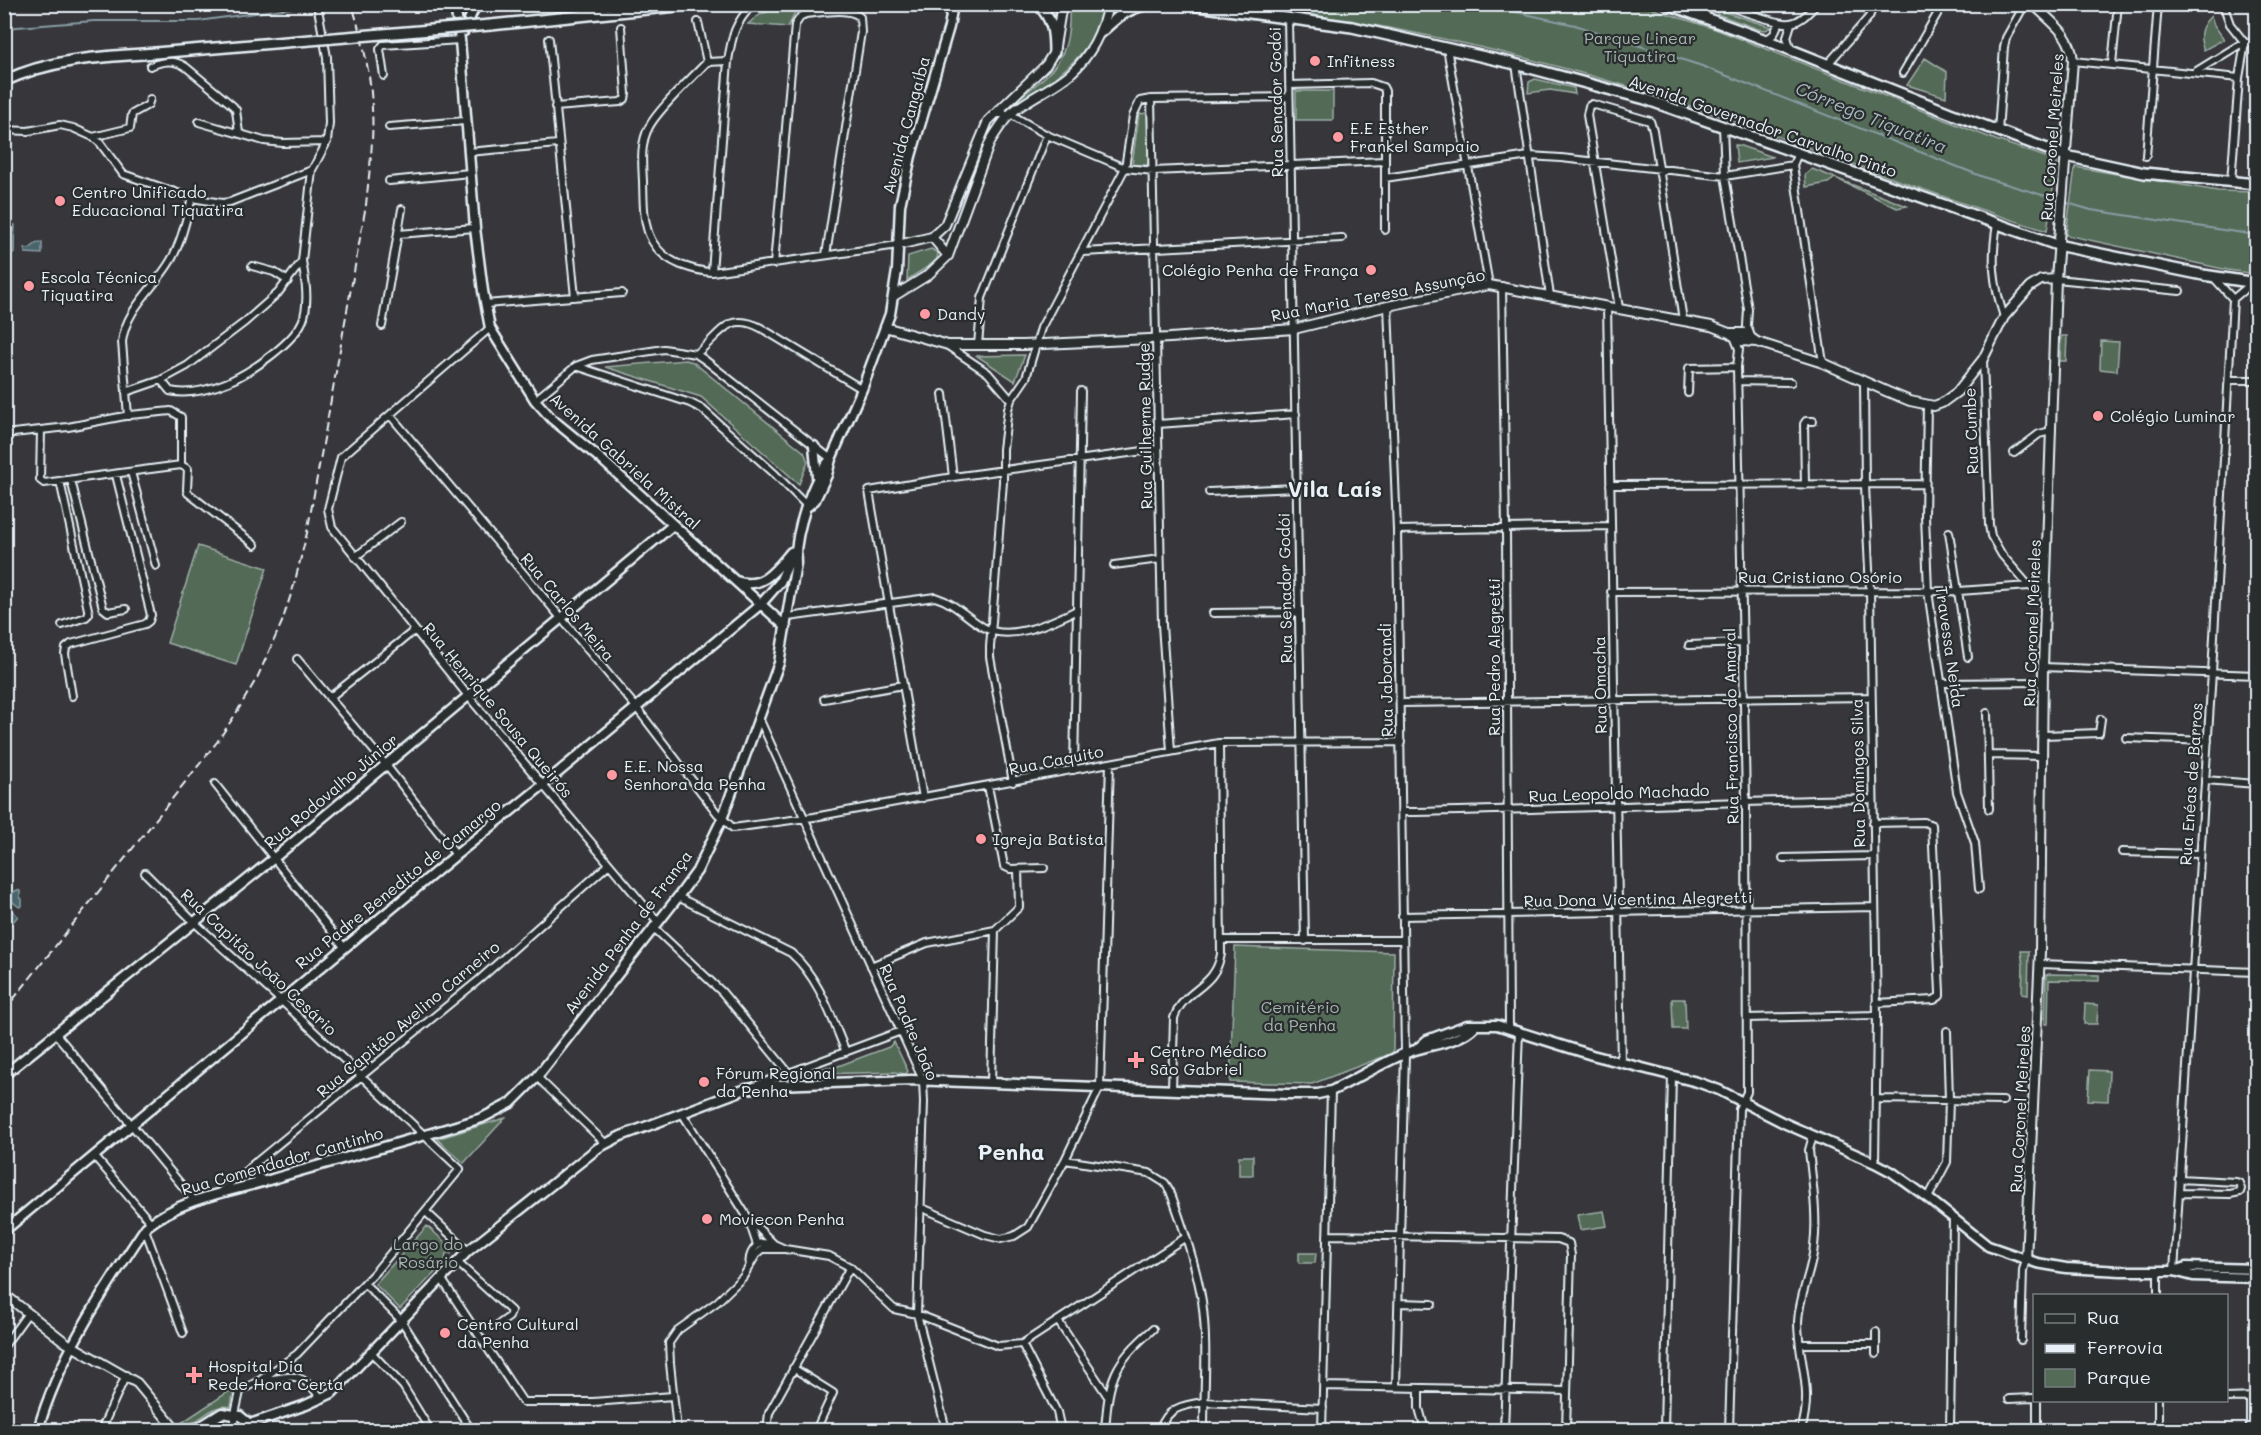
<svg xmlns="http://www.w3.org/2000/svg" width="2261" height="1435" viewBox="0 0 2261 1435" font-family="Mali,sans-serif">
  <style>
    .green { fill: #536b57; stroke: #9eaea8; stroke-width: 1.5 }
    .water { fill: #48656c; stroke: #889da4; stroke-width: 1.5 }
    .lines { fill: none; stroke-linecap: round; stroke-linejoin: round }
    .stream { stroke: #889da4; stroke-width: 2 }
    .minor-casing { stroke: #e8f1f8; stroke-width: 10 }
    .tertiary-casing { stroke: #e8f1f8; stroke-width: 12 }
    .secondary-casing { stroke: #e8f1f8; stroke-width: 13 }
    .primary-casing { stroke: #e8f1f8; stroke-width: 14 }
    .minor { stroke: #2a2d2e; stroke-width: 6 }
    .tertiary { stroke: #2a2d2e; stroke-width: 8 }
    .secondary { stroke: #2a2d2e; stroke-width: 8 }
    .primary { stroke: #2a2d2e; stroke-width: 9 }
    .rail { stroke: #e8f1f8; stroke-width: 2; stroke-dasharray: 9 4.5; stroke-linecap: butt }
    .primary-bridge-casing { stroke: #e8f1f8; stroke-width: 14; stroke-linecap: butt }
    .primary-bridge { stroke: #2a2d2e; stroke-width: 9 }
    .poi-dot { fill: #ff9aa2; stroke: #2a2d2e; stroke-width: 2 }
    .labels { text-anchor: middle; stroke-width: 4.5; stroke-linejoin: round; paint-order: stroke }
    .park-label { font-size: 16px; fill: #a5b5b0; stroke: #2a2d2e }
    .poi-label { font-size: 16px; fill: #e8f1f8; stroke: #2a2d2e; text-anchor: start }
    .street-label { font-size: 16px; fill: #e8f1f8; stroke: #2a2d2e }
    .water-label { font-size: 18px; font-style: italic; fill: #a8b9c0; stroke: #2a2d2e }
    .district-label { font-size: 22px; font-weight: bold; fill: #e8f1f8; stroke: #2a2d2e }
  </style>
  <rect width="100%" height="100%" fill="#37363a"/>
  <filter id="ink" filterUnits="userSpaceOnUse"><feTurbulence type="fractalNoise" baseFrequency=".0167" numOctaves="2"/><feDisplacementMap in="SourceGraphic" scale="12" xChannelSelector="R" yChannelSelector="G"/><feConvolveMatrix kernelMatrix="1 2 1 2 8 2 1 2 1" color-interpolation-filters="sRGB"/></filter>
  <g filter="url(#ink)">
    <path class="green" d="M1069 5 1104 6C1096 46 1071 66 1040 89 1032 95 1024 104 1014 108L1013 106 1014 102C1054 71 1072 59 1069 5Z
      M1641 5 1718 30 1996 140 2057 161 2047 231C1917 191 1791 138 1662 97 1522 53 1378 20 1232 5Z
      M794 8 795 13 788 27 748 24C762 10 775 9 794 8Z
      M1715 9 1771 27 1766 30 1758 29 1717 14Z
      M2211 16 2214 25 2224 39 2204 50C2198 36 2200 26 2211 16Z
      M1925 58 1947 72 1946 97 1907 85Z
      M1535 79 1574 88 1575 94 1550 90 1528 93 1529 82Z
      M1296 91H1333V120H1296Z
      M1147 113 1151 138 1148 165H1132L1139 114Z
      M1735 145H1738L1773 157 1737 163Z
      M2075 167 2218 191 2256 192V274L2228 270 2066 235Z
      M1812 169 1907 206 1897 208 1835 178 1828 183 1806 187 1805 175Z
      M931 249 938 253 937 259 932 264 907 280 908 256Z
      M2061 336H2067L2066 361H2060Z
      M2101 341 2119 342 2117 371 2100 369Z
      M1025 355 1015 381 977 356Z
      M686 360 693 362 804 452 808 462 799 484 701 397 605 367Z
      M198 546 267 568 236 665 167 643Z
      M1235 947 1394 952 1393 1053 1312 1084 1230 1082Z
      M2021 951H2029L2028 995 2022 994 2023 966Z
      M2049 974 2099 975V981L2049 980 2048 1024H2045L2046 975Z
      M1672 999H1685L1686 1029H1673Z
      M2085 1004 2098 1005 2097 1024H2084Z
      M894 1042 908 1071 906 1074 894 1072 816 1074 811 1077H803L804 1075 827 1067 833 1068 889 1047Z
      M2090 1070 2109 1071 2108 1101 2088 1100Z
      M505 1118 464 1163 437 1139Z
      M1239 1156H1253V1175H1239Z
      M1604 1211 1607 1226 1580 1230 1577 1215Z
      M427 1226 445 1242 446 1251H452L451 1254H446L445 1262 400 1309 375 1284Z
      M1299 1253H1316L1315 1263H1299Z
      M234 1388 231 1407C209 1402 199 1428 178 1425Z"/>
    <path class="water" d="M5 225H15L14 253H5Z
      M37 243H42V254L25 253V248L29 249Z
      M17 890 20 891V897L22 899V906L19 907 8 898 9 895Z
      M5 904 18 916 5 931Z"/>
    <g class="lines">
      <path class="stream" d="M1480 4 1575 25 1702 66 1986 178 2059 200
        M4 28 94 21H198L305 6
        M2064 202 2091 210 2256 235"/>
      <g class="minor-casing">
        <path id="minor" d="M1722 4C1736 9 1779 25 1790 23 1801 22 1809 12 1817 4
          M2223 4 2230 24 2245 43
          M1288 18 1305 941
          M1704 18 1709 4
          M698 22 707 62
          M549 39 575 297
          M1766 40 1774 34 1779 22
          M1447 48 1489 285
          M1791 50 1787 37 1791 24
          M2073 61 2239 78
          M707 62C692 78 658 109 649 127 640 143 642 163 643 181 644 218 642 249 681 265 692 269 701 272 712 272L898 245
          M707 62 728 61
          M1516 64 1550 296
          M2112 64 2118 4
          M1827 65 1869 17 1874 4
          M150 66C164 61 173 59 186 67L233 106 236 110 239 133
          M2195 72 2239 45 2256 41
          M1903 73 1943 4
          M384 76 380 49 383 45 460 40
          M1289 85 1371 83 1383 87 1385 91V230
          M1151 99 1162 625 1171 751
          M555 107 620 102 625 99 626 94 621 27
          M994 114H1010L1047 135 1125 168 1154 171 1385 161
          M199 122 264 141 283 143 327 142
          M1723 126 1725 176 1748 309 1747 326 1751 336
          M389 127 465 121
          M4 130 28 131 60 125 73 128 93 137 100 143 123 174 192 198C186 219 182 241 171 260 155 288 126 308 122 342L128 416
          M1998 132 2004 47 2006 38 2025 4
          M93 137 130 128 132 114 148 105 150 99
          M468 152 558 144
          M2146 156 2158 4
          M1793 165 1823 363
          M1385 178 1529 156 1561 158 1725 176 1793 165 1798 153
          M389 181 470 173
          M2231 182 2239 78 2245 43
          M192 198 222 203 230 202 312 170
          M1997 224C1991 260 1993 283 2004 317
          M398 234 475 228
          M1083 252 1342 238
          M774 264 795 25 801 16 806 14C820 13 848 6 860 17L861 32 826 255
          M252 266 274 272 288 281
          M712 272 728 61C732 35 735 23 753 4
          M2056 279 2180 291
          M1502 286 1506 529 1509 1028
          M2233 299 2252 283
          M485 304 622 293
          M1388 306 1397 530 1405 1054 1396 1386
          M1607 306 1621 1063
          M1619 308 1587 115 1589 106 1592 104 1650 121 1653 130 1683 320
          M382 326 402 209
          M490 328 341 457 328 509 332 527 469 697 658 922
          M978 345 982 298 1047 135
          M948 346 988 373 1011 400
          M696 354C720 336 727 310 761 328L862 389
          M1983 360 1989 525 1991 536 2002 555 2029 586H2046
          M576 366 690 403 702 409 775 474 807 506
          M161 380 170 391C188 395 211 389 228 382 251 372 297 341 304 317 309 299 305 278 302 261
          M2230 380H2256
          M1737 381 1791 382
          M1864 381 1865 485 1870 590 1877 1015 1875 1163
          M126 392 161 380 187 366 245 322 278 293 302 261 312 170 327 142 329 123 327 57 317 4
          M1688 393 1689 368 1737 367
          M943 394 953 477
          M535 400 576 366 592 360 664 349 696 354 705 360 831 459
          M1927 405 1925 516 1928 591 1957 792 1975 843 1979 889
          M390 415 636 707 717 813 733 828 814 817 1219 743 1401 742
          M1158 424 1296 414
          M41 430 40 480 44 483 181 465
          M4 434 68 427 130 415 171 411 181 417V465
          M2014 453 2039 434 2051 431
          M181 465 188 469 187 490 188 493 255 545
          M131 472 156 566
          M71 480 103 608 108 612 126 609
          M60 481 89 614 86 617 62 625
          M1610 485 1925 484
          M1805 485 1804 424 1806 421H1813
          M1209 492 1297 488
          M1397 530 1610 526
          M1949 532 1968 657
          M355 557 401 522
          M1114 565 1160 559
          M1611 592 1959 591 2029 586
          M1213 613 1299 612
          M788 617 935 597C955 603 966 617 983 627 1011 643 1051 622 1077 610
          M1689 645 1743 643
          M297 659 386 765 456 855
          M2043 667 2256 675
          M1941 683 2043 682
          M72 696 65 654 66 648 71 644 145 624 149 621 151 615 116 475
          M329 698 415 630
          M824 699 903 685
          M1400 703 1871 697
          M1987 713 1989 809
          M759 718 923 1080 924 1102 917 1314 946 1430
          M2043 735 2099 733 2101 719
          M2126 738 2208 741
          M1989 755 2043 756
          M1074 770 1081 391
          M2205 780 2256 784
          M1013 782 990 657V647L1003 482V449L1008 409 1011 400 1026 378 1041 328 1125 168 1133 116 1140 101 1151 99 1289 97
          M215 784 344 947
          M988 786 1004 866 1010 869 1044 868
          M923 798 869 491 953 477 1158 449
          M1402 812C1559 810 1716 801 1872 799
          M1873 823 1924 822 1932 825 1940 992V996L1934 1000 1876 1003
          M2122 852 2200 854
          M1783 858 1873 856
          M145 873 195 923 287 1006 460 1169 376 1271 297 1354 259 1381 243 1389 240 1392 235 1414V1430
          M678 897 791 953C820 979 831 1017 846 1052
          M1402 916 1875 907
          M653 927 722 992 788 1072
          M995 930 1019 907 1018 869
          M1222 940H1402
          M2040 964 2256 972
          M871 966 927 943 995 930
          M1747 1018 1877 1015
          M56 1034 194 1200
          M537 1077 606 1144
          M991 1083 995 930
          M754 1086 901 1031
          M1172 1089 1174 1018C1184 988 1215 989 1221 954L1219 743
          M1877 1099 2003 1101
          M682 1113 748 1218 774 1244
          M95 1157 151 1223
          M1065 1160 1149 1173 1165 1183 1170 1191C1183 1226 1196 1264 1202 1301 1208 1343 1204 1388 1204 1430
          M221 1191 480 979 609 864
          M2179 1193 2230 1194 2240 1192 2241 1189 2239 1183 2236 1182 2179 1179
          M1928 1198 1947 1162 1949 1100 1947 1031
          M920 1207 985 1235 1001 1239 1014 1236 1028 1227 1065 1160 1100 1087 1110 763
          M426 1212 468 1251
          M748 1218 757 1245
          M145 1229 183 1333
          M1327 1235 1558 1239 1569 1243 1571 1255 1566 1430
          M457 1262 511 1311 509 1317 495 1327
          M750 1266C748 1257 752 1248 761 1243L774 1244 785 1249
          M2158 1271V1296
          M2174 1271 2212 672 2233 299 2214 278
          M441 1278 523 1402H593L673 1396
          M365 1284 401 1320 471 1430
          M1399 1303 1432 1304
          M1058 1321 1107 1395
          M2021 1340 2023 1270 2026 1260
          M1022 1344 1057 1412 1061 1430
          M1800 1344H1876
          M4 1346 28 1313
          M370 1351 403 1386 430 1430
          M1876 1354V1332
          M793 1368 833 1393 816 1430
          M260 1381C295 1376 299 1370 322 1399
          M1324 1386 1567 1391
          M1419 1388V1408L1425 1430
          M2226 1398 2256 1397
          M2250 1398V1430
          M2009 1399 2034 1398
          M2037 1400V1430
          M2158 1400V1430
          M101 1430 126 1375
          M238 1430H255
          M677 1430 670 1363 669 1343 678 1330 717 1302 743 1277 756 1255 763 1249H785L829 1256 850 1267 894 1309 917 1314 998 1346 1022 1344 1186 1237
          M767 1430 769 1413 850 1267
          M1105 1430C1109 1378 1113 1364 1153 1329
          M1160 1430C1166 1408 1183 1405 1204 1402L1323 1408
          M1322 1430 1331 1091
          M1504 1430 1519 1031
          M1664 1430 1672 1075
          M1729 1430 1739 1109 1747 1092 1746 801 1737 367 1739 349 1735 339
          M1801 1430C1814 1390 1798 1361 1798 1322 1799 1295 1812 1272 1814 1246 1818 1215 1812 1181 1809 1150L1813 1136
          M1950 1430 1953 1218"/>
      </g>
      <g class="tertiary-casing">
        <path id="tertiary" d="M932 237 948 256
          M898 245 932 237 945 225 988 121 1046 65 1054 52 1062 4
          M894 296 928 275 948 256 990 142C996 132 1002 123 1009 115 1027 98 1053 89 1071 73 1091 55 1103 30 1108 4
          M885 327 948 345H1023L1170 338 1294 329 1388 306 1489 285 1711 326 1729 333 1741 341 1757 342 1823 363 1888 392 1910 401 1934 406 1942 403 1957 392 1983 359 2004 317 2030 287 2041 280 2056 279
          M1729 333H1744L1757 342
          M2026 1260 2040 952 2043 667 2056 279 2073 61C2071 33 2052 23 2033 4
          M4 1294 65 1342 137 1383 176 1430"/>
      </g>
      <g class="secondary-casing">
        <path id="secondary" d="M455 4 460 40 475 228 483 291 490 328 535 400 552 419 602 460 786 627
          M464 31 476 4
          M814 446 817 476
          M808 506 815 500 827 475 831 459 862 389 890 314 897 271 900 205 911 156 949 27 953 4
          M736 581C762 590 775 571 791 552
          M1418 1048 1427 1040 1467 1025H1497L1592 1055 1697 1082 1719 1090 1784 1123 1875 1163 1892 1172 1928 1198 1988 1246 2037 1263 2066 1268 2121 1271H2174L2186 1267 2256 1269
          M4 1075 273 859 673 525
          M255 1164 254 1174 264 1182
          M4 1231 456 855 543 785 761 604 780 582 794 551
          M2174 1271 2193 1276 2256 1278
          M38 1430C59 1356 104 1290 146 1227 182 1198 226 1193 269 1180 340 1159 411 1140 482 1118L511 1103 537 1077 678 897 697 871 722 819 779 663 796 563C794 536 812 478 831 459
          M195 1430 222 1413 240 1416 250 1424 306 1405 332 1393 468 1251 598 1148 621 1136 746 1089 777 1085 911 1080 1287 1094H1318L1331 1091C1356 1079 1380 1064 1406 1053 1428 1044 1458 1044 1475 1026"/>
      </g>
      <g class="primary-casing">
        <path id="primary" d="M557 4 602 9
          M1038 4C1053 20 1054 32 1054 52
          M1183 4 1352 27 1511 63 1645 99 2057 245 2203 275 2256 283
          M1667 4 1766 40 1950 113 2066 156 2144 173 2256 184
          M491 25 696 4
          M1101 32C1118 16 1125 10 1148 4
          M4 81C49 60 95 57 143 54"/>
      </g>
      <use href="#minor" class="minor"/>
      <use href="#tertiary" class="tertiary"/>
      <use href="#secondary" class="secondary"/>
      <use href="#primary" class="primary"/>
      <path class="rail" d="M4 1011 217 742 235 715 258 676 282 622 294 585 307 533 366 205C369 173 374 141 372 109 371 73 362 39 352 4"/>
      <g class="primary-bridge-casing">
        <path id="primary-bridge" d="M143 54 491 25"/>
      </g>
      <use href="#primary-bridge" class="primary-bridge"/>
    </g>
  </g>
  <g class="poi-dot">
    <circle cx="1315" cy="61" r="6"/>
    <circle cx="1338" cy="137" r="6"/>
    <circle cx="60" cy="201" r="6"/>
    <circle cx="1371" cy="270" r="6"/>
    <circle cx="29" cy="286" r="6"/>
    <circle cx="925" cy="314" r="6"/>
    <circle cx="2098" cy="416" r="6"/>
    <circle cx="612" cy="775" r="6"/>
    <circle cx="981" cy="839" r="6"/>
    <path d="M1133 1051h6v6h6v6h-6v6h-6v-6h-6v-6h6z"/>
    <circle cx="704" cy="1082" r="6"/>
    <circle cx="707" cy="1219" r="6"/>
    <circle cx="445" cy="1333" r="6"/>
    <path d="M191 1366h6v6h6v6h-6v6h-6v-6h-6v-6h6z"/>
  </g>
  <g class="labels">
    <g class="park-label">
      <text x="1640" y="44">Parque Linear<tspan x="1640" dy="18">Tiquatira</tspan></text>
      <text x="1300" y="1013">Cemitério<tspan x="1300" dy="18">da Penha</tspan></text>
      <text x="428" y="1250">Largo do<tspan x="428" dy="18">Rosário</tspan></text>
    </g>
    <g class="poi-label">
      <text x="1327" y="67">Infitness</text>
      <text x="1350" y="134">E.E Esther<tspan x="1350" dy="18">Frankel Sampaio</tspan></text>
      <text x="72" y="198">Centro Unificado<tspan x="72" dy="18">Educacional Tiquatira</tspan></text>
      <text x="1359" y="276" text-anchor="end">Colégio Penha de França</text>
      <text x="41" y="283">Escola Técnica<tspan x="41" dy="18">Tiquatira</tspan></text>
      <text x="937" y="320">Dandy</text>
      <text x="2110" y="422">Colégio Luminar</text>
      <text x="624" y="772">E.E. Nossa<tspan x="624" dy="18">Senhora da Penha</tspan></text>
      <text x="993" y="845">Igreja Batista</text>
      <text x="1150" y="1057">Centro Médico<tspan x="1150" dy="18">São Gabriel</tspan></text>
      <text x="716" y="1079">Fórum Regional<tspan x="716" dy="18">da Penha</tspan></text>
      <text x="719" y="1225">Moviecon Penha</text>
      <text x="457" y="1330">Centro Cultural<tspan x="457" dy="18">da Penha</tspan></text>
      <text x="208" y="1372">Hospital Dia<tspan x="208" dy="18">Rede Hora Certa</tspan></text>
    </g>
    <g class="street-label">
      <text transform="translate(1276 102) rotate(-91)" y="6">Rua Senador Godói</text>
      <text transform="translate(906 125) rotate(-75)" y="6">Avenida Cangaíba</text>
      <text transform="translate(1763 126) rotate(19)" y="6">Avenida Governador Carvalho Pinto</text>
      <text transform="translate(2052 137) rotate(-86)" y="6">Rua Coronel Meireles</text>
      <text transform="translate(1378 295) rotate(-11)" y="6">Rua Maria Teresa Assunção</text>
      <text transform="translate(1145 426) rotate(-91)" y="6">Rua Guilherme Rudge</text>
      <text transform="translate(1971 431) rotate(-92)" y="6">Rua Cumbe</text>
      <text transform="translate(625 461) rotate(42)" y="6">Avenida Gabriela Mistral</text>
      <text x="1820" y="583">Rua Cristiano Osório</text>
      <text transform="translate(1285 588) rotate(-91)" y="6">Rua Senador Godói</text>
      <text transform="translate(568 607) rotate(50)" y="6">Rua Carlos Meira</text>
      <text transform="translate(2032 623) rotate(-88)" y="6">Rua Coronel Meireles</text>
      <text transform="translate(1950 647) rotate(82)" y="6">Travessa Neida</text>
      <text transform="translate(1494 657) rotate(-90)" y="6">Rua Pedro Alegretti</text>
      <text transform="translate(1386 680) rotate(-91)" y="6">Rua Jaborandi</text>
      <text transform="translate(1600 685) rotate(-91)" y="6">Rua Omacha</text>
      <text transform="translate(498 710) rotate(50)" y="6">Rua Henrique Sousa Queirós</text>
      <text transform="translate(1731 726) rotate(-91)" y="6">Rua Francisco do Amaral</text>
      <text transform="translate(1056 760) rotate(-11)" y="6">Rua Caquito</text>
      <text transform="translate(1858 773) rotate(-91)" y="6">Rua Domingos Silva</text>
      <text transform="translate(2191 784) rotate(-86)" y="6">Rua Enéas de Barros</text>
      <text transform="translate(331 791) rotate(-40)" y="6">Rua Rodovalho Júnior</text>
      <text transform="translate(1619 793) rotate(-2)" y="6">Rua Leopoldo Machado</text>
      <text transform="translate(398 884) rotate(-39)" y="6">Rua Padre Benedito de Camargo</text>
      <text transform="translate(1638 899) rotate(-1)" y="6">Rua Dona Vicentina Alegretti</text>
      <text transform="translate(628 932) rotate(-53)" y="6">Avenida Penha de França</text>
      <text transform="translate(259 962) rotate(43)" y="6">Rua Capitão João Cesário</text>
      <text transform="translate(408 1019) rotate(-40)" y="6">Rua Capitão Avelino Carneiro</text>
      <text transform="translate(909 1022) rotate(67)" y="6">Rua Padre João</text>
      <text transform="translate(2020 1109) rotate(-87)" y="6">Rua Coronel Meireles</text>
      <text transform="translate(282 1161) rotate(-16)" y="6">Rua Comendador Cantinho</text>
    </g>
    <g class="water-label">
      <text transform="translate(1871 118) rotate(22)" y="6">Córrego Tiquatira</text>
    </g>
    <g class="district-label">
      <text x="1335" y="497">Vila Laís</text>
      <text x="1011" y="1160">Penha</text>
    </g>
  </g>
  <rect width="2261" height="1435" fill="none" stroke="#2a2d2e" stroke-width="24"/>
  <rect x="12" y="12" width="2237" height="1411" fill="none" stroke="#e8f1f8" stroke-width="2" filter="url(#ink)"/>
  <rect x="2033" y="1294" width="195" height="108" fill="#2a2d2e" stroke="#767b7f" stroke-width="1.5"/>
  <rect x="2045" y="1314" width="30" height="9" fill="#2a2d2e" stroke="#767b7f" stroke-width="1.5"/>
  <text x="2087" y="1324" font-size="18" fill="#e8f1f8">Rua</text>
  <rect x="2045" y="1344" width="30" height="9" fill="#e8f1f8" stroke="#767b7f" stroke-width="1.5"/>
  <text x="2087" y="1354" font-size="18" fill="#e8f1f8">Ferrovia</text>
  <rect x="2045" y="1369" width="30" height="18" fill="#536b57" stroke="#767b7f" stroke-width="1.5"/>
  <text x="2087" y="1384" font-size="18" fill="#e8f1f8">Parque</text>
</svg>
